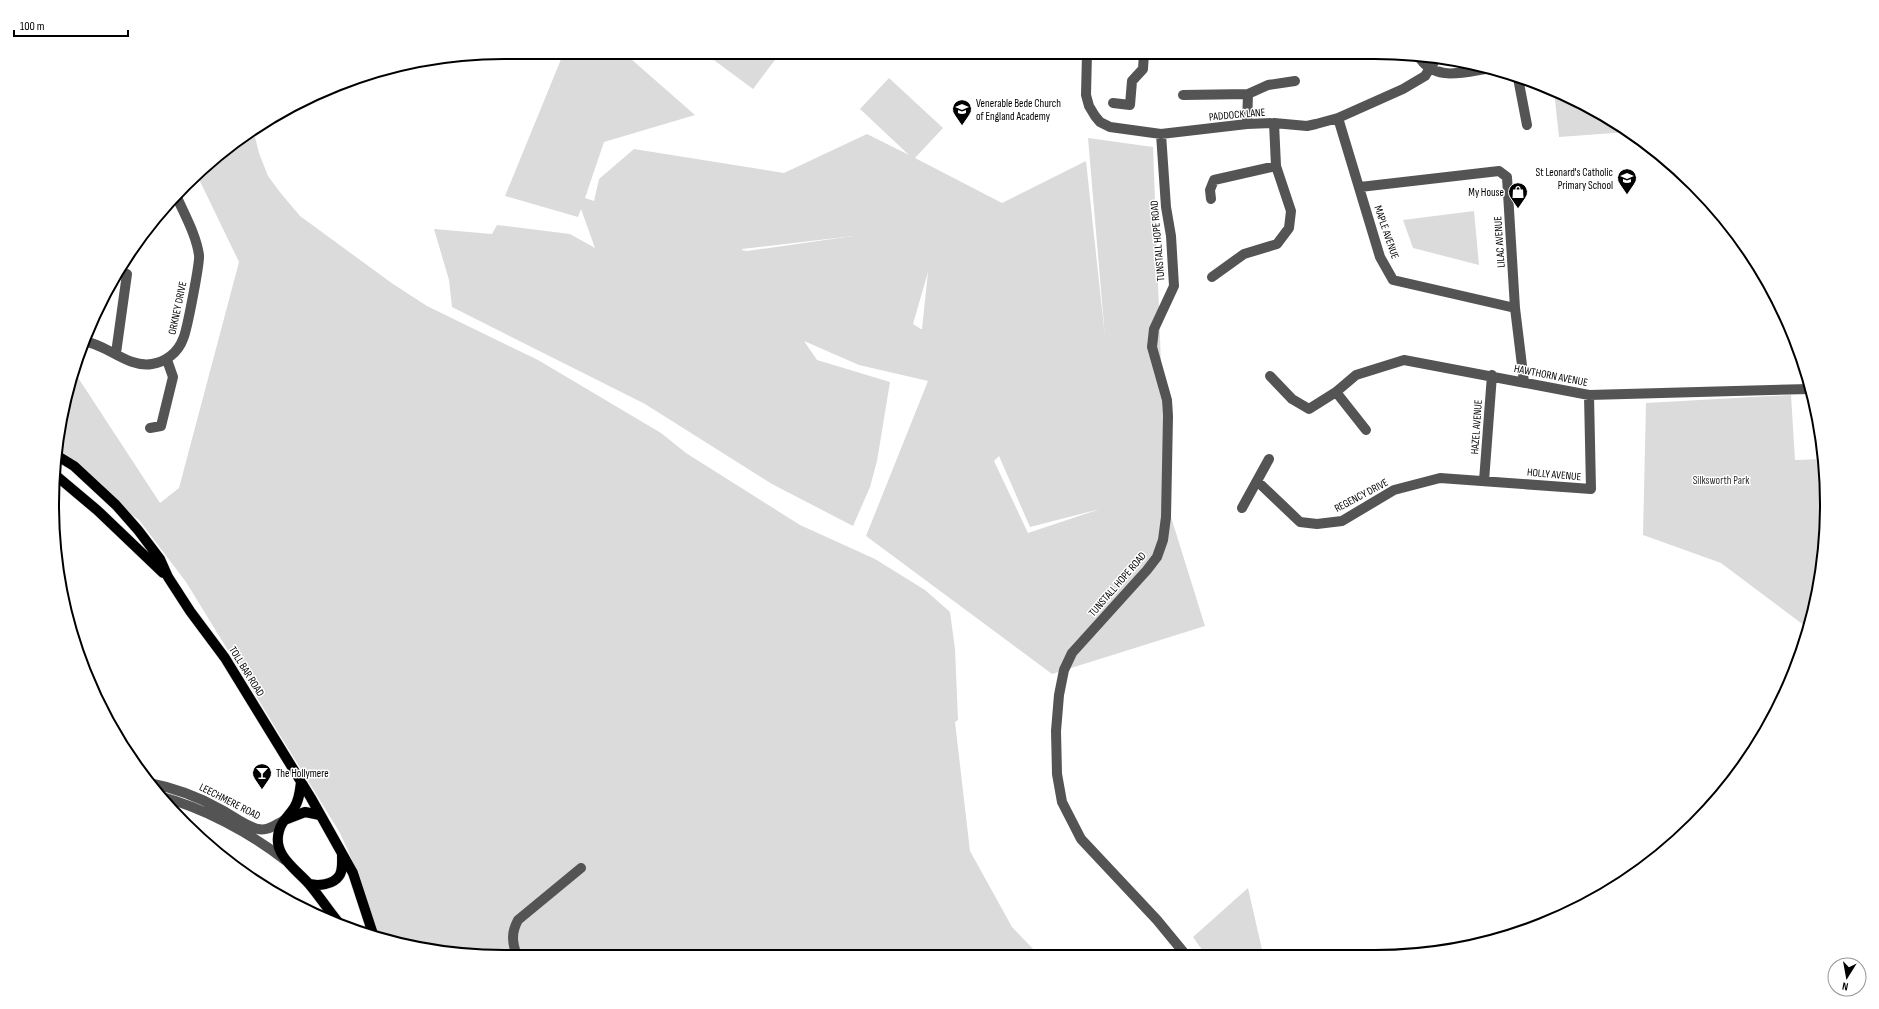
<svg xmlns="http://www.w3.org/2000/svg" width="1879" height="1009" viewBox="0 0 1879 1009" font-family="'Sofia Sans Condensed',sans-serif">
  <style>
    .green { fill: #dbdbdb; fill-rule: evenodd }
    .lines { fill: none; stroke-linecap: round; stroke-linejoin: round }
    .major-casing { stroke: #dbdbdb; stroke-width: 11 }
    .minor { stroke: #545454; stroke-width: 10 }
    .major { stroke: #000; stroke-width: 10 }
    .labels { text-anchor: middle; stroke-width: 3; stroke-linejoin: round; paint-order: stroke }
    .poi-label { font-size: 11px; fill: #000; stroke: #fff; text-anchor: start }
    .street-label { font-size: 11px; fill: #000; stroke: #fff }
    .park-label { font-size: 11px; fill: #323232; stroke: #fff }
    .rim { fill: none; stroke: #000; stroke-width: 2 }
  </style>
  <rect width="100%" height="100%" fill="#fff"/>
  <path class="green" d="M564 52H623L695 115 604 142 585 198 594 201 599 179 634 149 784 173 867 134 909 155 860 109 889 78 943 128 915 158 1002 203 1086 161 1105 337 1088 138 1153 147 1166 501 1205 626 1052 674 866 536 928 381 859 365 804 341 817 360 890 382 877 461 870 487 853 526 772 484 645 404 452 307 449 280 434 229 492 234 497 225 570 234 595 248 581 209 578 217 505 196ZM853 236 747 251 742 250V249ZM928 272 922 329H921L913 324ZM999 456 1030 527 1100 509 1028 533 994 461Z
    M703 52H781L753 89Z
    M1554 91 1575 99 1628 132 1559 137Z
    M253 129 259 153 268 176 279 191 300 216 393 284 427 306 538 360 661 433 686 453 800 525 875 559 925 590 950 612 955 649 958 720 955 722 970 851 1012 927 1038 954 475 956 388 942 379 938 358 873 340 833 186 582 139 520 56 458 67 388 72 373H75L160 503 179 488 239 262 197 175 229 146Z
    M1474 211 1479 265 1413 248 1403 220Z
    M1791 395 1795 460 1824 459 1826 534 1812 622 1809 629 1721 563 1643 535 1646 403Z
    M1248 888 1263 954H1205L1193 937Z"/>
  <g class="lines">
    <g class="major-casing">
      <path id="major" d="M56 455 74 466 116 505 138 530 160 559 168 577 190 611 225 658 311 798 353 873 374 937
        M53 473 97 510 163 573
        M301 782C300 791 299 801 294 808 289 816 281 821 279 831 272 855 296 869 309 884 320 897 329 911 339 923
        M287 819 305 812 320 815
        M309 884C318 886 333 885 339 876 343 871 342 861 342 854"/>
    </g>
    <path class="minor" d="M1087 53 1086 95 1089 106 1095 116 1100 122 1110 127 1161 134 1247 124 1274 123 1307 126 1316 124 1338 118 1403 89 1425 76 1434 62
      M1418 55C1434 84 1467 71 1492 68
      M1518 78 1527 125
      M1183 95 1248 94
      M1113 103 1130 105 1132 81 1143 69 1144 53
      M1338 118 1380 257 1393 280 1515 308
      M1247 124 1248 94 1268 85 1295 81
      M1161 134 1166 207 1171 236 1174 286 1154 329 1152 347 1167 400 1168 416 1166 517 1163 540 1157 557 1147 570 1072 653 1064 670 1059 695 1056 731 1057 774 1062 802 1081 839 1157 920 1185 954
      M1360 187 1499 171 1507 177 1515 308 1524 382
      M1211 199 1210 190 1214 180 1276 166
      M1212 277 1244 254 1277 244 1289 228 1291 211 1276 166 1274 123
      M83 341C107 344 127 368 152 364 165 362 178 353 183 339 187 331 200 262 199 255 196 234 184 214 176 195
      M116 353 127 274
      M1270 376 1292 399 1309 409 1336 392 1356 375 1404 360 1589 395 1810 389
      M1336 392 1366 430
      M150 428 161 426 173 377 167 360
      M1257 481 1300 522 1317 524 1342 521 1394 490 1440 478 1591 489 1589 395
      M1484 481 1492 375
      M1242 508 1269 459
      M149 783C176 788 199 797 222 810 233 816 245 826 258 829 268 831 275 825 283 821
      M159 796C204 808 249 832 285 860
      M517 956C512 942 511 933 518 920L581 868"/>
    <use href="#major" class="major"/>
  </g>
  <defs>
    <g id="school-pin" transform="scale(1)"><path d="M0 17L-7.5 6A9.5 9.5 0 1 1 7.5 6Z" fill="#000" stroke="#fff"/><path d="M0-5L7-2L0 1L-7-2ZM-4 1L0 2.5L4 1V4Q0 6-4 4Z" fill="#fff"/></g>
    <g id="shop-pin" transform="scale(1)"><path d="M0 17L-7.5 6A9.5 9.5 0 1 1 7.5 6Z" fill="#000" stroke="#fff"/><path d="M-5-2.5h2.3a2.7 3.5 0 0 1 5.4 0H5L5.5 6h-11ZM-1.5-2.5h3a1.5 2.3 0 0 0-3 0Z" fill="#fff"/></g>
    <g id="bar-pin" transform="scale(1)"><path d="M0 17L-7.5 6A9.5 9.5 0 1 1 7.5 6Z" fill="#000" stroke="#fff"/><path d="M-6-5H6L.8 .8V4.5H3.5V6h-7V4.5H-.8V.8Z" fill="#fff"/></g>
  </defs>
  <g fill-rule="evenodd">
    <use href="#school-pin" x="962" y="109"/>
    <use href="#school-pin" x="1627" y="178"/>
    <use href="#shop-pin" x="1518" y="192"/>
    <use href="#bar-pin" x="262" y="773"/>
  </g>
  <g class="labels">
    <g class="poi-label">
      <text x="976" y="107">Venerable Bede Church<tspan x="976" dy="13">of England Academy</tspan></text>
      <text x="1613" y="176" text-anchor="end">St Leonard's Catholic<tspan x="1613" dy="13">Primary School</tspan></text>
      <text x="1504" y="196" text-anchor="end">My House</text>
      <text x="276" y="777">The Hollymere</text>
    </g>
    <g class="street-label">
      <text transform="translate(1237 114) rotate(-5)" y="4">PADDOCK LANE</text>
      <text transform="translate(1387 232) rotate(71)" y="4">MAPLE AVENUE</text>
      <text transform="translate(1157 241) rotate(-95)" y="4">TUNSTALL HOPE ROAD</text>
      <text transform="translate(1499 242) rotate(-94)" y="4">LILAC AVENUE</text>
      <text transform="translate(177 308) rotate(-78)" y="4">ORKNEY DRIVE</text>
      <text transform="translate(1551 375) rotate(11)" y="4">HAWTHORN AVENUE</text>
      <text transform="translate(1476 427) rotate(-86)" y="4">HAZEL AVENUE</text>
      <text transform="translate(1554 474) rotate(5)" y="4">HOLLY AVENUE</text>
      <text transform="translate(1361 495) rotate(-28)" y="4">REGENCY DRIVE</text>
      <text transform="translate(1117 584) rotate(-49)" y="4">TUNSTALL HOPE ROAD</text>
      <text transform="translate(247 671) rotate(58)" y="4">TOLL BAR ROAD</text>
      <text transform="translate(230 801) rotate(27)" y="4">LEECHMERE ROAD</text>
    </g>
    <g class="park-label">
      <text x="1721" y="484">Silksworth Park</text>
    </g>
  </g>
  <path d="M0 0H1879V1009H0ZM504 59H1375A445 445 0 0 1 1820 504V505A445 445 0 0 1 1375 950H504A445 445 0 0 1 59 505V504A445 445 0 0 1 504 59Z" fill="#fff" fill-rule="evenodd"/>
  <path class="rim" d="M504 59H1375A445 445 0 0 1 1820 504V505A445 445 0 0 1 1375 950H504A445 445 0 0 1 59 505V504A445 445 0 0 1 504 59Z"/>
  <g transform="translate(1847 977) rotate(191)"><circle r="19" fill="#ffffff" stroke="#999999"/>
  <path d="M0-3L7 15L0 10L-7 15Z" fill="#000000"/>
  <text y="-6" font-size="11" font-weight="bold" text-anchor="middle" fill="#000000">N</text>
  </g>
  <path d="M14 30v6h114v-6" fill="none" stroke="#000000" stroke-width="2"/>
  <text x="20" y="30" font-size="12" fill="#000000" stroke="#ffffff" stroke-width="3" paint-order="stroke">100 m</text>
</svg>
